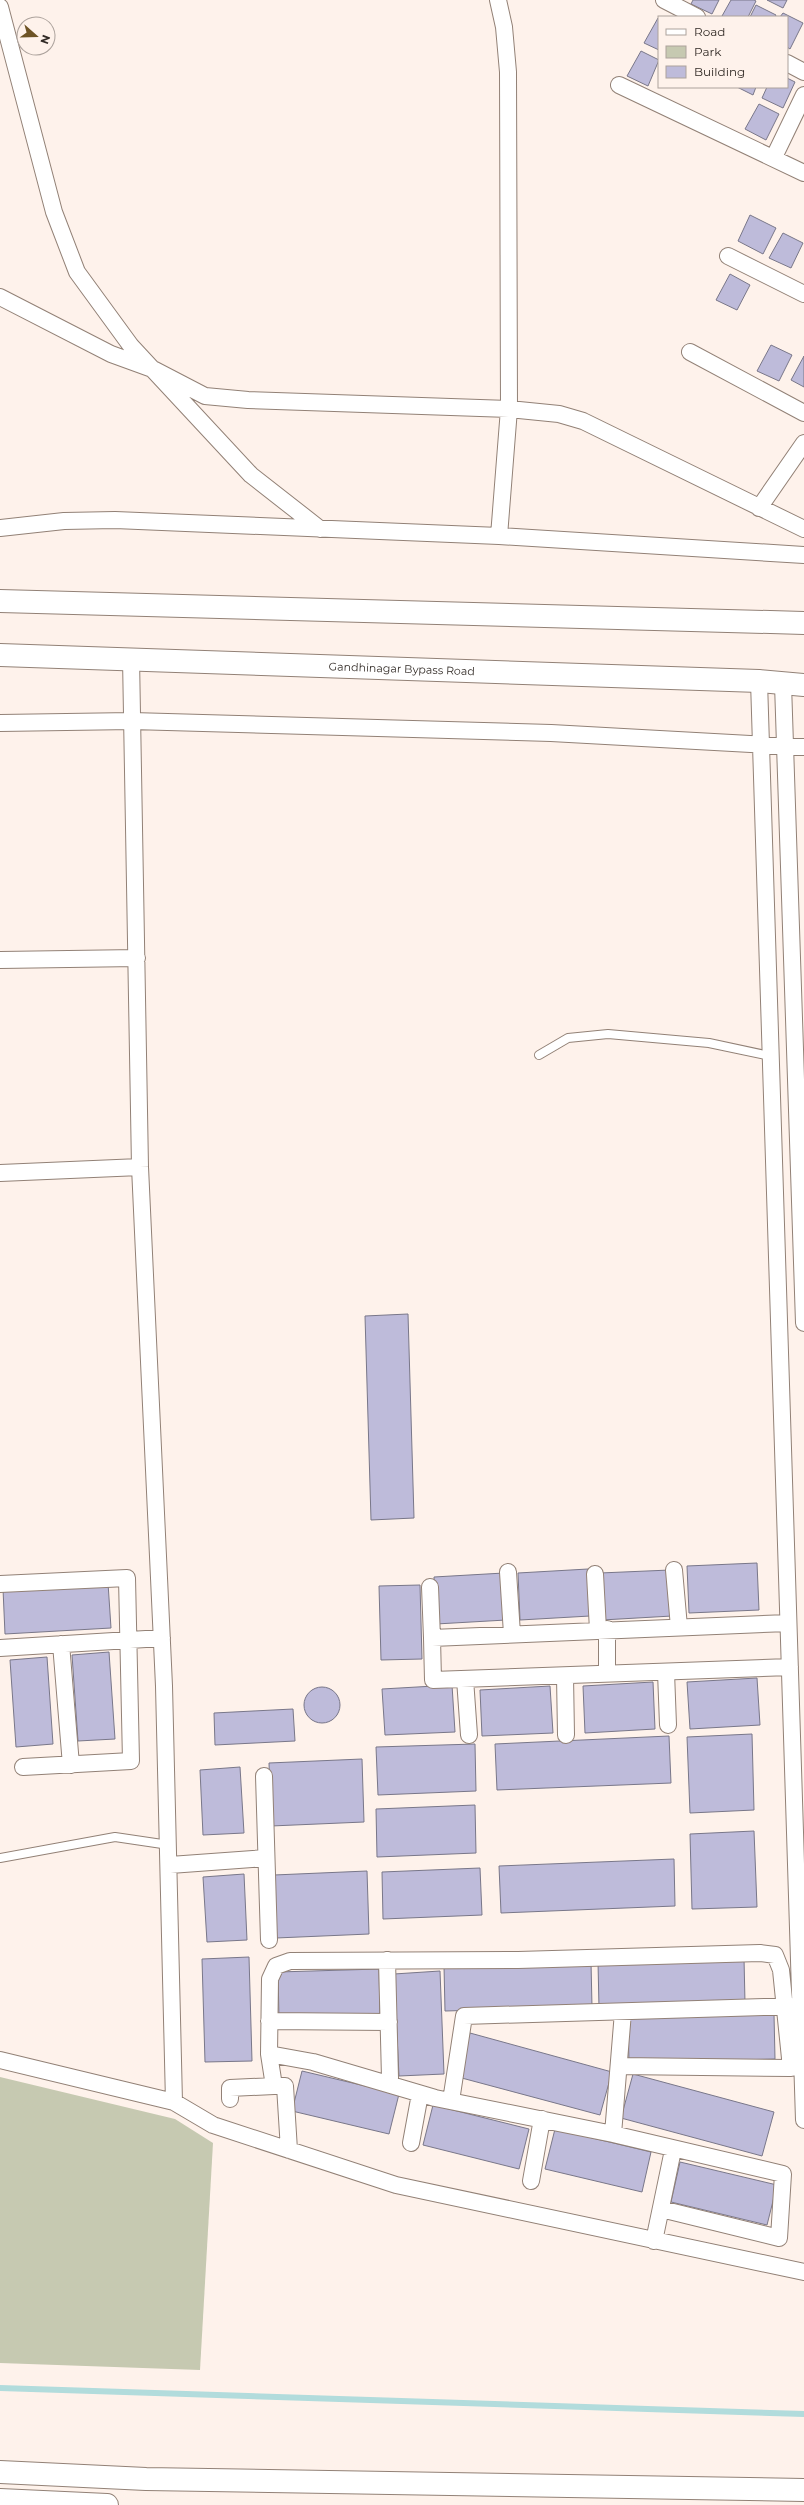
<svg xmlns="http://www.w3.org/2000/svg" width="804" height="2505" viewBox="0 0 804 2505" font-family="Montserrat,sans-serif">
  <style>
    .green { fill: #c6c9b1 }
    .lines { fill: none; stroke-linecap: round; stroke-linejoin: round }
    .stream { stroke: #b2dcdc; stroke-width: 6 }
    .building { fill: #bebbda; stroke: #797789 }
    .lane-casing { stroke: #928176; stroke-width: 10 }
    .street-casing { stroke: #928176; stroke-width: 18 }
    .secondary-casing { stroke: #928176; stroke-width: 24 }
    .lane { stroke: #fff; stroke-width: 8 }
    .street { stroke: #fff; stroke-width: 16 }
    .secondary { stroke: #fff; stroke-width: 22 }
    .labels { text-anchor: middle; stroke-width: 3; stroke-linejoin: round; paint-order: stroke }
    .street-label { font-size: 11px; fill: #312a25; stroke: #fef2eb }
  </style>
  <rect width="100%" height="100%" fill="#fef2eb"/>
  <path class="green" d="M0 2077 175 2119 213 2143 200 2370 0 2363Z"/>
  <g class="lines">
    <path class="stream" d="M0 2388 804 2414"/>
  </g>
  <path class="building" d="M693 0H719L712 14 691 4Z
    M731 0H754L756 1 748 17H724L722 16Z
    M767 0H787L783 8Z
    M756 5 776 15 775 17H750Z
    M783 13 803 23 790 49 787 47V17H780Z
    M658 18H659V50L644 43Z
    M641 51 659 60 648 86 627 76Z
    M787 78 795 82 783 108 762 98 767 87H787Z
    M737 87H756L753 95Z
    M759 104 779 114 766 140 745 129Z
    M750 215 776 228 763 254 738 241Z
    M783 233 803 243 791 268 769 258Z
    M730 274 750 285 737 310 716 300Z
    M771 345 792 355 779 381 757 371Z
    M804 356V387L791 380Z
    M408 1314 414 1518 371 1520 365 1316Z
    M757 1563 759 1610 689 1613 687 1566Z
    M588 1569 590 1616 520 1620 518 1573Z
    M670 1570 672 1616 602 1620 600 1573Z
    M504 1573 506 1620 436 1624 434 1577Z
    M108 1583 111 1628 5 1634 3 1589Z
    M420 1585 422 1659 381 1660 379 1586Z
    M109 1652 115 1739 78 1741 72 1655Z
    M47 1657 53 1744 16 1747 10 1660Z
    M757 1678 760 1725 690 1729 687 1682Z
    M653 1682 655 1729 585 1733 583 1686Z
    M452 1685 455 1732 385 1735 382 1689Z
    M550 1686 553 1733 482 1736 480 1690Z
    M304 1705a18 18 0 1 1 36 0a18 18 0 1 1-36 0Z
    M293 1709 295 1741 215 1745 214 1713Z
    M752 1734 754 1810 690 1813 687 1737Z
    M669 1736 671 1783 497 1790 495 1744Z
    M475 1744 476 1791 378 1795 376 1747Z
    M362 1759 364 1822 271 1826 269 1763Z
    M240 1767 244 1833 203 1835 200 1770Z
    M475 1805 476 1853 377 1857 376 1809Z
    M754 1831 757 1907 692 1909 690 1834Z
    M674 1859 675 1906 501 1913 499 1866Z
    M480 1868 482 1915 383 1919 382 1872Z
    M367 1871 369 1934 276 1938 274 1875Z
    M244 1874 247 1940 207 1942 203 1877Z
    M249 1957 252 2061 205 2062 202 1959Z
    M744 1958 745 2003 599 2008 598 1962Z
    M591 1962 592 2007 445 2011 444 1966Z
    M379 1969 380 2016 279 2019 278 1972Z
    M440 1971 444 2074 399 2076 394 1974Z
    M774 2014 775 2059 629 2063 628 2018Z
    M470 2033 612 2072 600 2115 458 2077Z
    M302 2071 399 2094 389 2134 292 2111Z
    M633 2074 774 2112 762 2156 621 2118Z
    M433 2105 529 2129 519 2169 423 2145Z
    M555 2129 651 2152 642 2192 545 2169Z
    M680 2162 777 2185 767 2225 671 2202Z"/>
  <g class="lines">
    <g class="lane-casing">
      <path id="lane" d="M539 1055 568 1038 608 1034 709 1043 770 1056
        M0 1858 115 1837 169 1845"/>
    </g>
    <g class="street-casing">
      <path id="street" d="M498 0 504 27 508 72 509 409 499 536
        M664 0 697 17
        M0 7 54 212 77 272 131 346 251 475 320 529
        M787 63 804 72
        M619 85 804 173
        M774 157 804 95
        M728 256 804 294
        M0 297 111 354 155 370 205 396 248 400 509 409 559 414 583 421 804 529
        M690 352 804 413
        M759 508 804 443
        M0 528 64 521 115 520 499 536 804 555
        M131 658 140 1167 164 1686 174 2102
        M759 681 804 2120
        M783 684 804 1323
        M0 723 132 721 551 733 804 747
        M0 960 137 958
        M0 1173 140 1167
        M674 1570 679 1627
        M508 1572 512 1634
        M595 1574 598 1630
        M0 1584 127 1578 131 1761 23 1767
        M430 1587 432 1638
        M788 1623 432 1638 433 1680 790 1667
        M607 1629V1674
        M61 1644 71 1765
        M0 1648 162 1638
        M666 1672 668 1725
        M565 1676 566 1735
        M465 1679 469 1735
        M264 1776 269 1940
        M170 1865 266 1858
        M387 1960 390 2078 388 2084
        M269 2021 389 2022
        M269 2054 274 2086H285L289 2150
        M0 2060 174 2102 213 2125 396 2185 804 2272
        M620 2066 791 2068 781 1970 775 1955 760 1953 518 1960 290 1961 276 1966 270 1979 269 2054 313 2062 435 2098 613 2134 783 2174 779 2238 661 2209
        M230 2099V2088L274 2086
        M451 2101 464 2016 795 2006
        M613 2134 623 2012
        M411 2143 420 2094
        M531 2181 542 2119
        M654 2241 673 2150"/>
    </g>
    <g class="secondary-casing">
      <g id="secondary">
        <path d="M0 601 804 623"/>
        <path id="s1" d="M0 655 759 681 804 685"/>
        <path d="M0 2472 146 2479 804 2490"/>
        <path d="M0 2500 107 2505"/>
      </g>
    </g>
    <use href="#lane" class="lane"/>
    <use href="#street" class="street"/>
    <use href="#secondary" class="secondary"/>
  </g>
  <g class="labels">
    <g class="street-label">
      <text dy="4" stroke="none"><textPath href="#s1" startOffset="402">Gandhinagar Bypass Road</textPath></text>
    </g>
  </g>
  <rect x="658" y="16" width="130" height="72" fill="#fef2eb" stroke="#aca29c"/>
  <rect x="666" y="29" width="20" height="6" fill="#ffffff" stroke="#aca29c"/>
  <text x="694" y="36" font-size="12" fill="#312a25">Road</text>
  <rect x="666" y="46" width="20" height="12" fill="#c6c9b1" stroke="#aca29c"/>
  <text x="694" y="56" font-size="12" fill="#312a25">Park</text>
  <rect x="666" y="66" width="20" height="12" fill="#bebbda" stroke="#aca29c"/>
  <text x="694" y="76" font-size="12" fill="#312a25">Building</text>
  <g transform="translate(36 36) rotate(110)"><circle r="19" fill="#fef2eb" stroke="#aca29c"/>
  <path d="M0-3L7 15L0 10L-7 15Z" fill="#6d5325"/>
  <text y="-6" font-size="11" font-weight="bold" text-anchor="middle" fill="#312a25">N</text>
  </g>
</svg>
